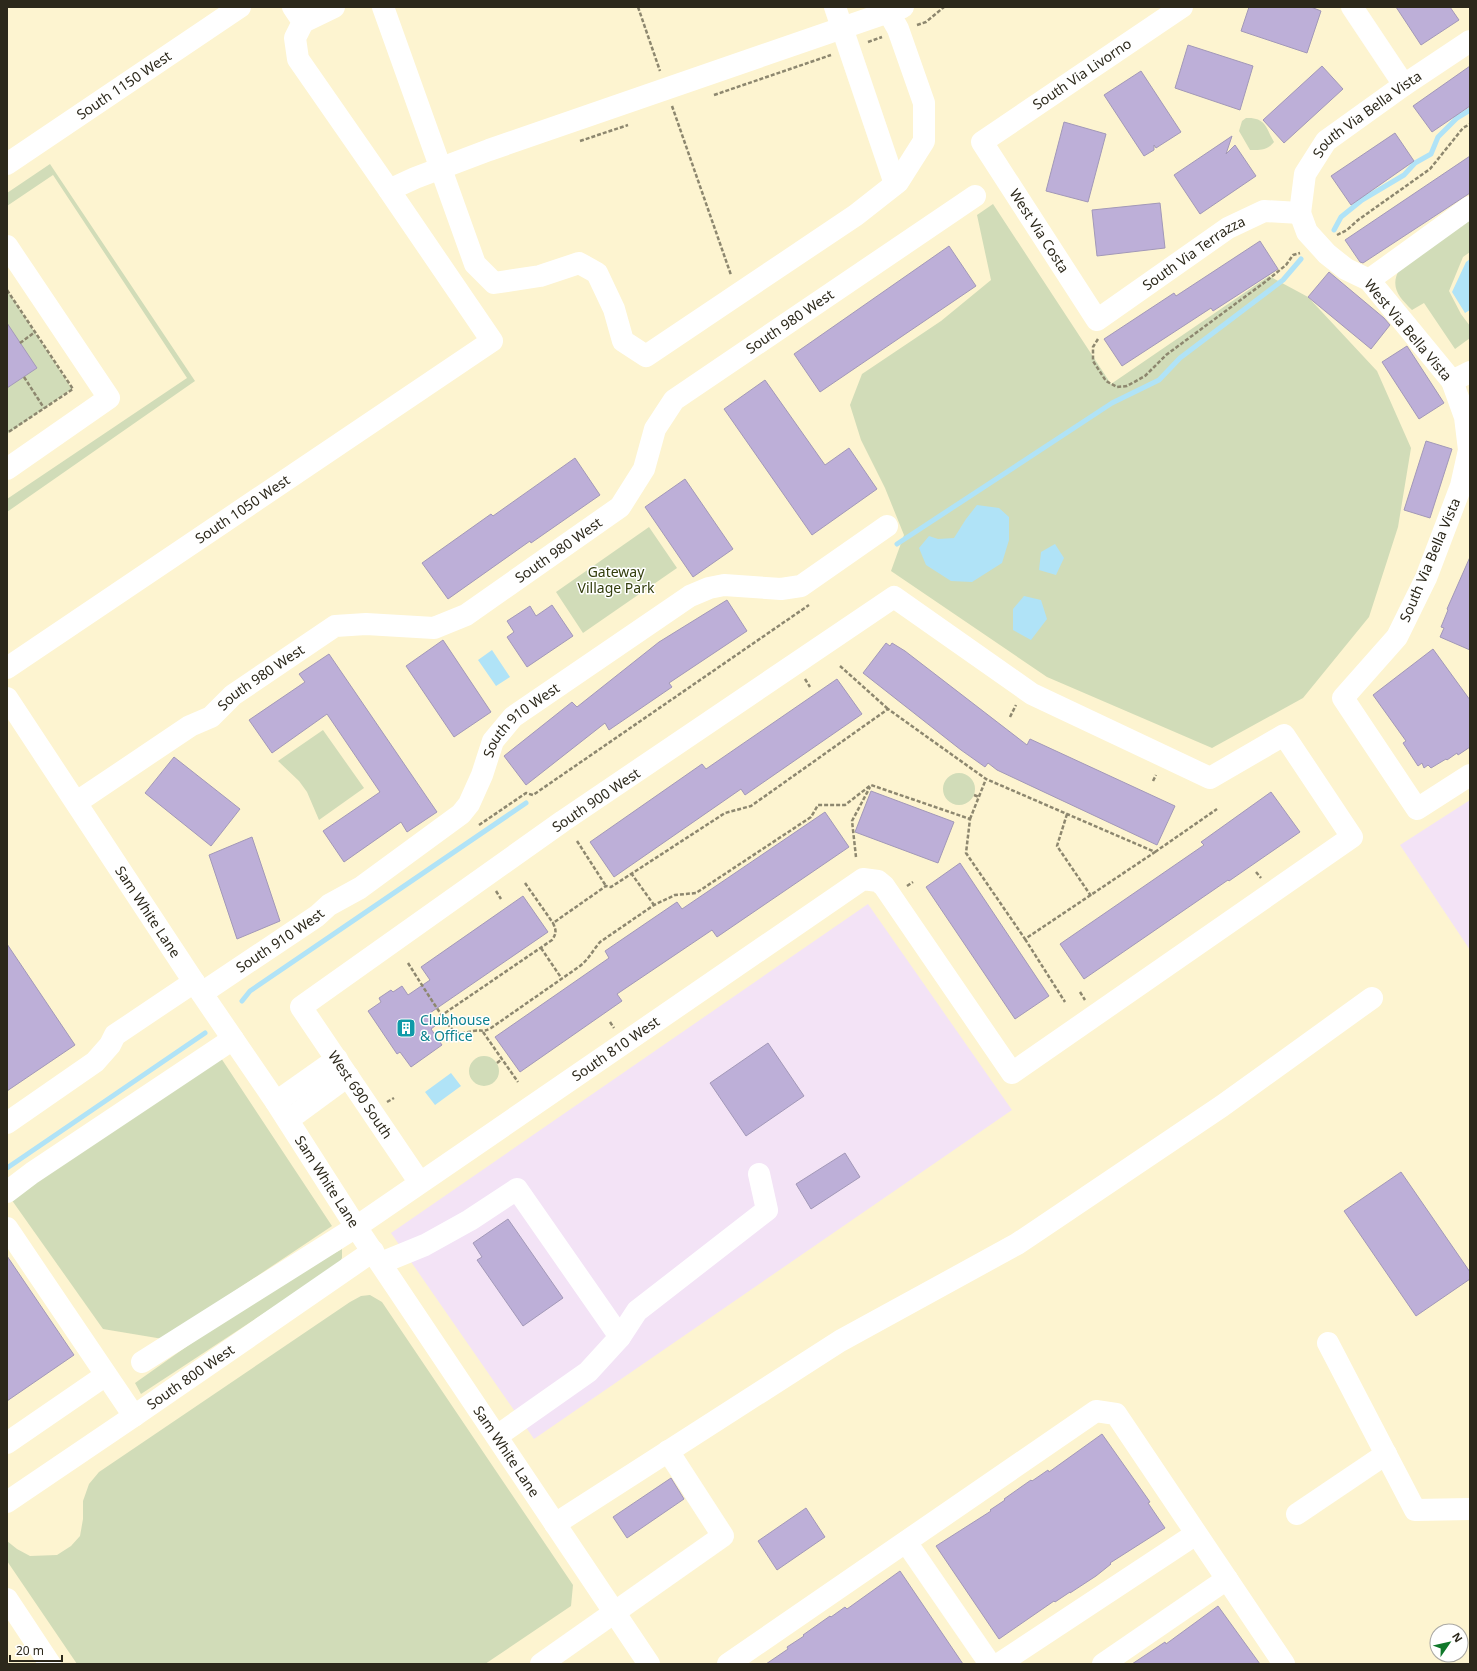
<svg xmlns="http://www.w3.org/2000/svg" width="1477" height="1671" viewBox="0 0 1477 1671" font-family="'Noto Sans',sans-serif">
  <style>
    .commercial { fill: #f3e3f6 }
    .green { fill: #d1dcb8 }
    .water { fill: #b0e3f7 }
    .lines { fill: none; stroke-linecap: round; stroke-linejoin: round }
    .stream { stroke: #b0e3f7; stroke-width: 5 }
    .building { fill: #bdafd8; stroke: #a298b8 }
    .path { stroke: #8d876f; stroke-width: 2.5; stroke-dasharray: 4 2; stroke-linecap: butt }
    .minor { stroke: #fff; stroke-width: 22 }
    .labels { text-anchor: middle; stroke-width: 3; stroke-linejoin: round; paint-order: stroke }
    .street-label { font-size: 14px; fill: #2c281b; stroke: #fff }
    .park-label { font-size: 14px; fill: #323d0c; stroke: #fff }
    .culture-label { font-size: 14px; fill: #0d838f; stroke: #fff; text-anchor: start }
  </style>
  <rect width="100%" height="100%" fill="#fdf4d0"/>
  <path class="commercial" d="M1470 800V950L1400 845Z
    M868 904 1012 1110 534 1439 391 1233Z"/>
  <path class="green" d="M1246 118C1266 117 1266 128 1274 142 1267 151 1260 150 1250 150L1239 131 1242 121Z
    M50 164 195 381 7 512V499L187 378 53 175 7 206V193Z
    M993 204 1111 384 1269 276 1308 297 1377 371 1411 448 1398 527 1369 617 1303 698 1212 748 1047 677 891 571 904 535 885 488 861 440 850 405 862 374 941 321 991 280 977 215Z
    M1470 220V252L1463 257 1449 291 1461 314 1470 326V338L1455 349 1424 303 1412 310C1399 297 1389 287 1400 268Z
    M7 290 72 389 7 434V388L37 368 7 323Z
    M649 527 677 568 583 633 556 592Z
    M323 730 364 788 319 820 307 792 299 781 278 761Z
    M943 789a16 16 0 1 1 32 0a16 16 0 1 1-32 0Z
    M469 1071a15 15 0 1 1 30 0a15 15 0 1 1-30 0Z
    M221 1058 332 1226 163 1339 103 1329 11 1199Z
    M342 1249V1258L339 1264 141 1394 135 1383 261 1294Z
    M370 1295 382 1302 573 1585 571 1606 485 1664H77L7 1561V1541L17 1549 30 1556 57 1555 71 1546 80 1536 83 1519V1501L89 1484 99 1472 350 1302 361 1296Z"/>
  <path class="water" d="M1470 259V310L1465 313 1452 292 1466 262Z
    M977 505 999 508 1009 517V540L1002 563 972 582 951 581 926 565 919 548 929 536 938 539 954 538 966 519Z
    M1055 544 1064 558 1056 575 1039 570 1041 552Z
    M1024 596 1041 600 1047 619 1031 640 1013 630V609Z
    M492 650 510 677 496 686 478 660Z
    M451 1073 461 1086 435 1105 425 1092Z"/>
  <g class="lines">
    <path class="stream" d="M1334 230 1341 217 1362 200 1404 175 1415 163 1431 154 1438 137 1457 118 1470 110
      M897 544 1112 403 1159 380 1180 358 1283 280 1301 259
      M242 1001 250 991 526 803
      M7 1168 205 1033"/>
  </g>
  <path class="building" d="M1249 7H1311L1321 11 1307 53 1241 31Z
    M1396 7H1450L1459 20 1421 45Z
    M1188 45 1253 66 1240 110 1175 88Z
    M1322 66 1343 89 1284 143 1263 120Z
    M1470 66V106L1432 132 1413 106Z
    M1141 71 1181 132 1156 148 1154 145V150L1144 156 1104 95Z
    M1064 122 1106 134 1088 202 1046 191Z
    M1395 133 1414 161 1351 205 1331 176Z
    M1232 136 1226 154 1235 145 1256 176 1200 214 1174 175Z
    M1470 156V193L1363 263 1360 262 1345 240Z
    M1160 203 1165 248 1097 256 1092 210Z
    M1260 241 1278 269 1213 311 1211 308 1122 366 1104 339 1174 293 1176 296Z
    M949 246 976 286 820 392 794 354Z
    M1329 272 1384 318 1390 325 1371 349 1308 297Z
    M7 323 37 368 7 388Z
    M1407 346 1444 403 1419 419 1382 362Z
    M765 380 825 465 849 448 877 489 812 535 724 409Z
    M1426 441 1452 449 1430 518 1404 510Z
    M575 458 600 495 531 543 530 541 448 599 422 563 491 514 493 516Z
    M685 479 733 549 693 577 645 507Z
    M1470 557V650L1440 637 1444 628 1441 627 1448 610 1447 609Z
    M727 600 747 631 669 683 672 687 609 730 605 723 526 785 504 756 572 702 577 707 659 642Z
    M552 605 573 636 527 667 507 637 514 632 507 621 530 606 536 616Z
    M443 640 491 712 454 737 406 666Z
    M886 643 890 646 892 643 905 651 1027 745 1030 739 1175 806 1157 845 997 770 988 763 985 767 961 750 863 673Z
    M1433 649 1470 700V747L1458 755 1457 753 1447 760 1446 759 1431 768 1428 765 1424 768 1422 763 1418 766 1403 743 1406 741 1373 695Z
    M329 654 437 812 407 832 401 822 344 862 323 831 380 792 327 714 272 753 249 720 305 682 299 674Z
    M837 679 862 714 745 795 741 789 614 877 590 842 702 764 706 769Z
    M174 757 240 809 211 846 145 793Z
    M871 791 954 822 938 863 855 832Z
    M1271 792 1300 832 1229 881 1228 880 1084 979 1060 944 1204 845 1201 842Z
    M825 812 849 847 717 937 712 930 617 994 622 1001 520 1072 495 1037 609 958 605 951 677 902 682 909Z
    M252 837 280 921 237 939 209 855Z
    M960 863 1049 996 1015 1019 926 887Z
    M523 896 548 932 427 1015 435 1026 431 1029 442 1045 411 1067 400 1052 397 1054 368 1011 381 1002 379 998 391 990 393 992 402 986 408 995 430 980 421 967Z
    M7 944 75 1045 7 1091Z
    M768 1043 804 1096 746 1136 710 1083Z
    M845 1153 860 1177 811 1209 796 1184Z
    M1401 1172 1470 1272V1279L1416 1316 1344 1211Z
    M508 1219 563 1298 523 1326 477 1260 482 1257 473 1243Z
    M7 1256 74 1355 7 1401Z
    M1102 1434 1150 1502 1148 1503 1165 1528 1110 1563 1111 1564 1096 1576 1070 1593V1592L1055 1602 1054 1601 999 1639 936 1546 991 1511 990 1510 1005 1500 1004 1499 1031 1480 1032 1481 1048 1470 1049 1472Z
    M671 1478 684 1499 627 1538 613 1517Z
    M806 1508 825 1537 777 1570 758 1541Z
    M900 1571 963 1664H766L788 1649 787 1647 804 1636 803 1635 830 1616 831 1617 845 1607 847 1609Z
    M1218 1606 1260 1664H1132L1165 1642 1166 1644Z"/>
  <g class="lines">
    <path class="path" d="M638 7 660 71
      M917 25 926 22 944 7
      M868 42 882 37
      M714 95 831 55
      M672 106 731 275
      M580 141 628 125
      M1337 235 1347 230 1358 220 1430 169 1463 128 1470 124
      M7 290 73 389 7 433
      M1098 339 1093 347V361L1106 381 1117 387 1127 386 1145 376 1166 355 1265 282 1286 265 1293 255 1300 253
      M20 343 35 332
      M24 377 44 408
      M840 666 888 709
      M805 679 810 687
      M1010 717 1016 705
      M1153 781 1156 775
      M974 795 979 797
      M1067 814 1057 846 1091 896
      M970 819 986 779
      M479 825 526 793 533 795 809 605
      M577 841 606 886
      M1155 852 1217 809
      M856 857 852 821 870 787
      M1256 872 1261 878
      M631 873 654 905
      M525 883 553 923
      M907 886 913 882
      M496 891 501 899
      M1025 939 1065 1002
      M541 948 562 979
      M408 963C415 974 449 1029 455 1032 462 1035 467 1032 473 1031 481 1029 482 1033 491 1028L580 966C589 959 593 950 600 942L654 905 675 895 696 893 811 817 818 805H845L871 785 970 819 966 853 1025 939 1155 852 986 779 888 709 751 806 725 813 611 887 606 886 553 923C556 930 557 933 552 940L442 1015
      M1080 992 1085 1000
      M610 1022 614 1028
      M483 1032 518 1082
      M497 1063 502 1059
      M387 1102 394 1098"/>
    <g class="minor">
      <path d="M293 7 303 22 295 38 298 59 389 190 415 178 489 150 903 7"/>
      <path d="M383 7 475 264 494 283 540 276 579 263 597 273 614 309 623 341 646 356 856 215 898 182 924 141V103L898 29 889 13"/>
      <path d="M835 7 895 184"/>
      <path id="s1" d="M1182 7 982 142 1097 320 1228 228 1264 211 1300 213"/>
      <path d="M1352 7 1404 85"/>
      <path d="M303 22 334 7"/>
      <path id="s2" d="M7 164 240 7"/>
      <path d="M1300 213 1307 232 1327 254 1346 269 1369 280 1452 381 1465 417 1469 450 1461 486 1426 578 1397 637 1343 698 1417 809 1470 775"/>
      <path id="s3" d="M1300 213 1305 174 1326 141 1404 85 1470 41"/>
      <path d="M7 246 109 398 7 469"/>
      <path d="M1369 280 1470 207"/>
      <path d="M1452 381 1470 372"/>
      <path id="s4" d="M7 668 492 341 389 190"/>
      <path id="s5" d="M7 698 194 982 276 1102 356 1227 649 1664"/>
      <path id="s6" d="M77 802 190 726 211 717 233 695 335 626 366 624 434 628 466 615 620 507 644 469 655 429 674 400 975 196"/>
      <path id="s7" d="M202 993 317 916 329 905 360 888 461 814 469 804 482 775 493 741 513 717 690 596 709 588 724 585 781 589 801 586 887 526"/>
      <path d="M276 1102 337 1059"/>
      <path d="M288 1120 348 1076"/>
      <path d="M7 1123 95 1062 110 1045 115 1035 194 982"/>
      <path d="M7 1192 32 1173 233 1039"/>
      <path d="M7 1228 134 1416"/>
      <path d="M381 1263 425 1245 470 1220 517 1189 620 1337 588 1372 497 1436"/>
      <path d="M620 1337 637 1311 767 1210 759 1174"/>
      <path d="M1328 1343 1415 1510 1470 1509"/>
      <path id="s8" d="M142 1362 356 1227 863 879 878 881 884 886 1012 1073 1352 837 1284 735 1210 778 1032 694 894 597 563 821 301 1007 420 1183"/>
      <path d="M7 1443 106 1375"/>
      <path id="s9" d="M7 1502 134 1416 373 1251"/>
      <path d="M1297 1514 1386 1454"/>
      <path d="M555 1524 840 1341 1017 1244 1222 1106 1372 998"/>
      <path d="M906 1542 990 1664"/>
      <path d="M7 1599 50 1664"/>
      <path d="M541 1664 723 1536 668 1451"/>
      <path d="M728 1664 1096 1411 1116 1414 1284 1664"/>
      <path d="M999 1664 1196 1534"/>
      <path d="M1103 1664 1227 1579"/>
    </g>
  </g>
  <defs>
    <g id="building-square" transform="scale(1)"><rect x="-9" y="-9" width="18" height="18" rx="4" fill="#0f9aa8" stroke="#fff"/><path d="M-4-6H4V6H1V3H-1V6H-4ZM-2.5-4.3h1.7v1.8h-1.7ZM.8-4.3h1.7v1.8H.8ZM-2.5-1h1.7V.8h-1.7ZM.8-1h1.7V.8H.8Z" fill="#fff"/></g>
  </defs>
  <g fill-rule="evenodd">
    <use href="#building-square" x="406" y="1028"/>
  </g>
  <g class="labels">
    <g class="street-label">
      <text transform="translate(1082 74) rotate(-34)" y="5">South Via Livorno</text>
      <text dy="5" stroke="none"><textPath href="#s2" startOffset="141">South 1150 West</textPath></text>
      <text dy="5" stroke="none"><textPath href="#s3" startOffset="127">South Via Bella Vista</textPath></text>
      <text dy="5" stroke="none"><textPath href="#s1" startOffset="347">West Via Costa</textPath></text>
      <text dy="5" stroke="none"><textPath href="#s1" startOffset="571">South Via Terrazza</textPath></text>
      <text dy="5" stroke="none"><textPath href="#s6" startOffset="896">South 980 West</textPath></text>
      <text transform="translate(1408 330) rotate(50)" y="5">West Via Bella Vista</text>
      <text dy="5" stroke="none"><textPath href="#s4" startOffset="284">South 1050 West</textPath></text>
      <text dy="5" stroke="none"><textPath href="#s6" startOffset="560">South 980 West</textPath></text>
      <text transform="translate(1430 560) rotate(-67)" y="5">South Via Bella Vista</text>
      <text dy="5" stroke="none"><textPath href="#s6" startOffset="223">South 980 West</textPath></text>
      <text dy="5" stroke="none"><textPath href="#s7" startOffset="430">South 910 West</textPath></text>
      <text transform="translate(596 800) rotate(-34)" y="5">South 900 West</text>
      <text dy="5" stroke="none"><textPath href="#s5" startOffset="256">Sam White Lane</textPath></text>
      <text dy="5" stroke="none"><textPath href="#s7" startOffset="94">South 910 West</textPath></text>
      <text dy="5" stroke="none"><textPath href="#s8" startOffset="568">South 810 West</textPath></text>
      <text dy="5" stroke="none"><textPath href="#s8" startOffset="2932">West 690 South</textPath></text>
      <text dy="5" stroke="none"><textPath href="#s5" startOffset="580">Sam White Lane</textPath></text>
      <text dy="5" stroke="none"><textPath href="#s9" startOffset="222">South 800 West</textPath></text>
      <text dy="5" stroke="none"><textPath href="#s5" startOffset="904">Sam White Lane</textPath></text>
    </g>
    <g class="park-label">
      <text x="616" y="577">Gateway<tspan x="616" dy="16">Village Park</tspan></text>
    </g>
    <g class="culture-label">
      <text x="420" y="1025">Clubhouse<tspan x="420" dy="16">&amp; Office</tspan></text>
    </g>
  </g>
  <rect width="1477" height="1671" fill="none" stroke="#2c281b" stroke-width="16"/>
  <g transform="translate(1449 1643) rotate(56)"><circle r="19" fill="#ffffff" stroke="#aba9a4"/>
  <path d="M0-3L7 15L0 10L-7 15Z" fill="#10782a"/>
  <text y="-6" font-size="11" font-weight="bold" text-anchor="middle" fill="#2c281b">N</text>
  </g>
  <path d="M10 1655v6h52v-6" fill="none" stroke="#2c281b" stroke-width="2"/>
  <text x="16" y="1655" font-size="12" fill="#2c281b" stroke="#ffffff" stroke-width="3" paint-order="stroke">20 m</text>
</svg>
